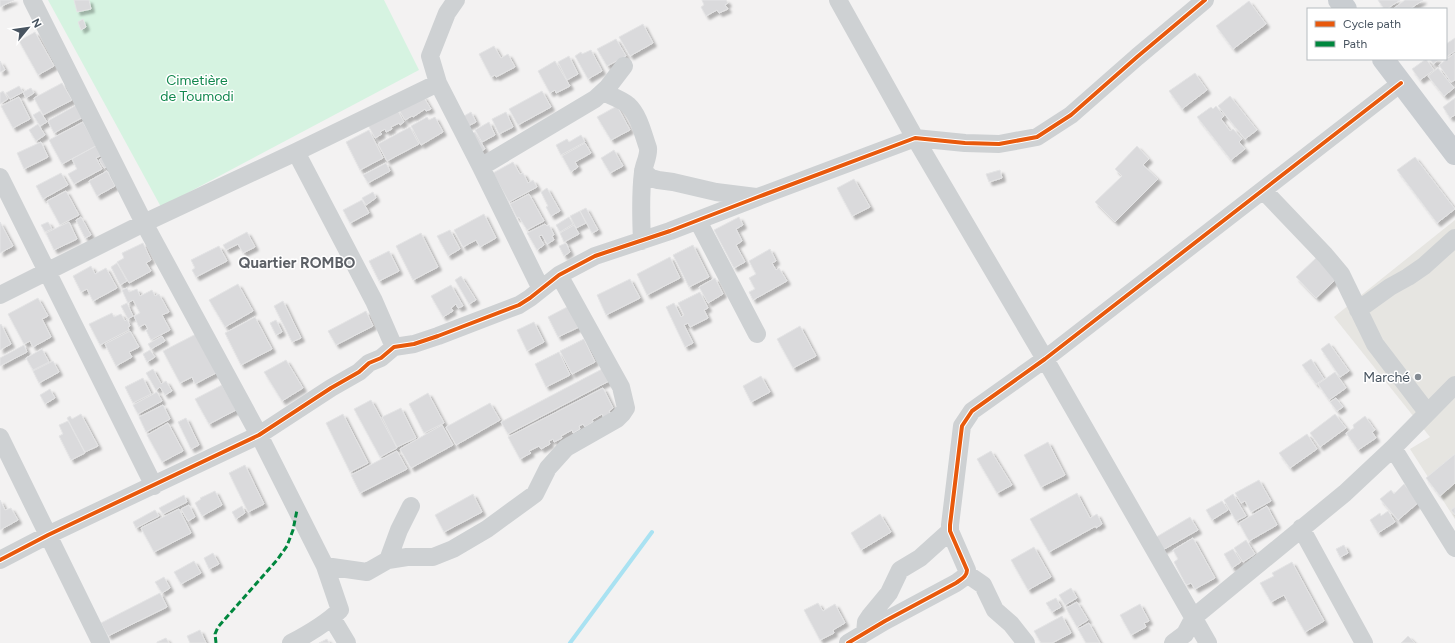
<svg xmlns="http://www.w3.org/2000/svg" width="1455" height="643" viewBox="0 0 1455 643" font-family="Figtree,sans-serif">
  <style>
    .commercial { fill: #e6e5e1 }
    .green { fill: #d6f3e1 }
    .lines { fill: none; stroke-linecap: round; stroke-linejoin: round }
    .stream { stroke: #a9e2f2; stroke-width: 4 }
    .building { fill: #dadadc; stroke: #e4e4e5; filter: url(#shadow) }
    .minor { stroke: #ced1d3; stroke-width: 18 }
    .major { stroke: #c9cdd1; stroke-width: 22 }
    .quiet { stroke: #00873e; stroke-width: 3; stroke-dasharray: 6 3; stroke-linecap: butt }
    .cycleway-casing { stroke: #fff; stroke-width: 6 }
    .cycleway { stroke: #e8590c; stroke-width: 4 }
    .poi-dot { fill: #848b93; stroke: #fff; stroke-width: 1.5 }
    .labels { text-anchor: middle; stroke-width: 3; stroke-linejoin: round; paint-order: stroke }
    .park-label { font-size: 14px; fill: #12884e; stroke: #fff }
    .poi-label { font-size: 14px; fill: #485460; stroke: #fff; text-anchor: end }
    .neighbourhood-label { font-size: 15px; font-weight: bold; fill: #5d6167; stroke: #fff }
  </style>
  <defs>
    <filter id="shadow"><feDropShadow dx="3.5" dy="3.5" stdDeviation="1" flood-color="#0004"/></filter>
  </defs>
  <rect width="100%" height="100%" fill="#f3f2f2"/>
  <path class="commercial" d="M1455 220V519L1410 449 1430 437 1334 317Z"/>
  <path class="green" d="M48 0H384L419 70 161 207Z"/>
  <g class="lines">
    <path class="stream" d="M570 643 652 532"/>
  </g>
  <path class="building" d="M0 0H14L0 7Z
    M74 0H89L91 9 77 12Z
    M702 0H726L728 3 725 5 728 9 719 13 717 10 706 16 701 7 704 5Z
    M1378 0H1400L1387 9H1384Z
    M1405 0H1423L1410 9H1393Z
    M1249 1 1266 24 1233 49 1216 26Z
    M83 19 86 27 81 30 78 22Z
    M643 24 653 43 630 56 619 37Z
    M35 32 54 66 38 75 19 41Z
    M1455 38V51L1446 57V44Z
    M616 39 626 56 607 66 597 49Z
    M494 46 501 58 508 54 515 67 496 77 495 75 491 77 479 54Z
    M591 50 602 71 588 79 575 56 581 52 582 54Z
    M1455 53V80L1451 82 1439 65Z
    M569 56 578 74 567 80 558 62Z
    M1426 59 1434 70 1420 80 1412 69Z
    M1430 59H1437L1438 60 1433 64Z
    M0 61 5 70 0 72Z
    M555 61 570 86 556 93 555 90 550 93 538 71Z
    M1438 68 1454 88 1444 96 1428 76Z
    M1195 73 1207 90 1182 109 1169 91Z
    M62 83 72 100 43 115 34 98Z
    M19 86 23 92 10 99 6 93Z
    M31 88 34 93 26 98 23 92Z
    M3 91 8 99 0 104V93Z
    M542 91 551 107 518 125 509 109Z
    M423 96 431 109 426 111 425 109 413 117 412 116 405 120 399 110Z
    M1230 96 1257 130 1245 139 1218 106Z
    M19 97 30 119 13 128 1 106Z
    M1455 98V115L1450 118 1443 107Z
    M80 103 87 115 54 133 48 121Z
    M617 106 630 130 611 140 597 117Z
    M1216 106 1224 116 1221 119 1230 131 1233 129 1242 139 1239 142 1245 149 1231 160 1197 117 1211 107 1213 109Z
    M397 109 404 122 400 125 399 123 391 127 392 129 386 132 385 129 380 132 382 134 375 138 368 125Z
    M40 111 47 122 40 126 33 115Z
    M471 112 476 122 464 128 459 119Z
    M506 112 513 127 499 134 492 119Z
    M427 117 429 120 435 117 443 132 421 145 411 126Z
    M83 122 96 146 62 164 49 140Z
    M489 122 495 135 482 142 475 130Z
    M38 124 45 135 36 141 29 130Z
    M410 127 419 144 387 161 378 144Z
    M369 130 383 158 360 170 346 142Z
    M475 132 485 149 478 153 468 135Z
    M581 135 585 142 561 155 556 145 567 139 569 142Z
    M41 142 48 157 24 169 17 153Z
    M101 143 106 153 96 158 102 169 74 184 68 174 77 169 72 159Z
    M585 143 591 153 575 162 578 167 571 172 562 156Z
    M1137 146 1149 159 1143 165 1158 179 1115 222 1095 202 1122 176 1115 169Z
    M614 150 623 166 610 173 601 158Z
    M106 155 111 164 104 168 99 160Z
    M1415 157 1455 209 1437 223 1397 170Z
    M513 162 520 174 523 173 528 183 533 180 537 187 509 202 493 173Z
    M386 163 390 171 368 183 363 175Z
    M1000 170 1002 178 989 182 986 174Z
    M107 171 115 186 97 196 89 181Z
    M61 173 68 185 43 199 36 186Z
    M854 179 870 207 852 216 837 188Z
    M547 188 560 211 551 216 546 207 548 206 541 192Z
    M66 191 79 215 60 225 47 201Z
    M373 192 376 198 366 205 362 198Z
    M529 194 544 221 527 230 519 217 517 218 510 204Z
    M362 200 369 213 350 223 343 210Z
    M586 208 598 230 592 233 580 211Z
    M580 211 586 223 576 228 570 216Z
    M484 214 496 238 480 247 476 240 463 247 454 230Z
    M81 217 91 235 85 238 76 220Z
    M569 217 573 224 560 232 556 225Z
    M739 217 743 225 736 229 742 241 736 245 745 262 734 268 714 230Z
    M0 222 13 246 0 253Z
    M48 222 52 229 45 232 41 225Z
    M69 222 77 239 54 250 46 233Z
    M545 224 547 226 549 225 554 235 552 236 554 240 547 244 542 235 539 236 544 245 537 250 527 233Z
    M574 225 579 234 564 242 560 233Z
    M450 230 460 249 448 256 437 236Z
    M247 232 255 247 243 253 238 244 226 250 223 245Z
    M421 233 438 267 413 280 396 246Z
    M143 243 151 260 146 263 151 271 129 283 117 262 124 258 122 253Z
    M566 243 570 252 564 256 559 246Z
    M693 245 709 277 689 287 673 255Z
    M219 246 227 261 196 277 192 270 195 268 191 260Z
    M770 249 776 261 772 263 776 270 779 268 787 281 753 300 749 292 755 289 749 278 756 274 749 261Z
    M389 251 399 271 379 281 369 261Z
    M670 257 680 278 647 295 637 274Z
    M1316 258 1336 279 1316 298 1296 277Z
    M117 263 127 281 120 285 111 267Z
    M91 266 95 274 106 268 117 288 93 301 87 289 81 292 73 276Z
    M461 276 476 300 469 304 455 280Z
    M715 278 723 294 708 303 699 287Z
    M630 279 640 298 606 315 597 295Z
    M238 284 253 311 225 327 209 300Z
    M451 285 463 306 458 308 456 304 451 308 453 311 443 317 431 296Z
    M127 288 129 292 137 289 140 296 152 290 155 296 159 294 169 312 162 315 170 330 151 340 146 330 148 329 145 324 139 327 134 316 140 313 133 300 128 303 122 290Z
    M700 292 708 308 704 310 708 318 690 327 688 323 684 325 693 343 685 347 666 307 674 303 681 317 684 315 678 303Z
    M38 298 48 316 42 319 51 337 33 347 30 341 24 344 8 314Z
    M283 301 301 338 292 342 274 306Z
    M127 303 133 316 128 319 121 306Z
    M569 306 579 327 558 337 548 317Z
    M366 311 373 326 336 345 328 331Z
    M112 313 114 317 121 314 125 321 127 319 130 326 128 327 129 330 100 345 89 324Z
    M255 317 272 349 241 365 225 333Z
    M276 320 282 332 276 335 270 323Z
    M534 322 544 342 527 351 517 330Z
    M1 324 11 344 0 350V325Z
    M800 326 816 356 793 368 777 339Z
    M130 331 139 347 129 352 132 357 116 366 105 344Z
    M196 334 216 373 195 384 192 377 180 383 163 351Z
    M162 336 165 341 151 349 148 344Z
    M584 339 595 362 572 374 560 351Z
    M1329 343 1349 371 1340 377 1321 349Z
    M24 345 27 352 0 366V358Z
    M42 349 49 362 33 370 26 358Z
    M150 350 155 357 147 362 143 354Z
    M559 352 570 375 546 387 535 364Z
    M1311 359 1324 379 1316 384 1302 365Z
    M286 360 303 388 282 401 264 372Z
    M53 361 59 372 39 383 33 371Z
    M604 368 611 380 508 434 501 422Z
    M153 369 161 384 166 381 172 391 165 395 160 387 156 390 146 373Z
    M1335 372 1346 388 1329 400 1318 384Z
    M761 376 770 392 751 402 743 386Z
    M143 378 151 394 133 403 125 387Z
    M222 385 236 410 209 424 195 399Z
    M603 388 613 408 609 411 611 415 604 418 602 414 592 420 593 422 585 427 583 424 579 426 580 429 573 433 572 430 561 436 562 438 554 442 553 439 549 441 550 444 541 449 539 446 529 451 531 453 520 459 508 437Z
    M50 389 55 398 45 404 40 395Z
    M157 392 162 401 138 414 133 405Z
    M428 393 444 423 424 433 409 404Z
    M1336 398 1343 407 1337 411 1330 402Z
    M371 400 397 448 380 457 354 409Z
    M490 403 500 420 456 445 446 427Z
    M163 405 170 419 146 432 139 417Z
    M401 408 416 438 397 447 382 417Z
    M81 414 98 446 85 452 67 418 70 416 72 419Z
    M343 414 368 463 350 472 326 423Z
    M1335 414 1346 428 1320 447 1310 433Z
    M1365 416 1375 430 1372 432 1376 438 1358 450 1346 433 1354 428 1353 425Z
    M186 418 199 445 191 449 178 422Z
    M68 421 85 453 71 460 59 436 63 434 59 425Z
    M168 423 183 451 162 462 147 435Z
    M442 425 453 445 411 468 400 449Z
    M1307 434 1317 449 1290 468 1279 453Z
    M1048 442 1065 475 1041 487 1024 455Z
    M397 451 407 469 360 493 351 475Z
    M991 451 1012 485 997 493 977 459Z
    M1455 454V483L1440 496 1426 478Z
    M245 465 264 504 248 512 229 473Z
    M1259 480 1271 501 1251 512 1245 501 1241 503 1235 493Z
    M1404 484 1419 502 1398 520 1380 499 1391 490 1394 494Z
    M215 491 222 505 202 516 195 503 201 499 200 498Z
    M1077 493 1090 518 1097 514 1102 524 1096 528V526L1049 552 1030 519Z
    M473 494 482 512 444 532 435 515Z
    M1233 494 1246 516 1236 521 1224 500Z
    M184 495 187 502 163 514 159 508Z
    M0 500 5 510 11 508 18 520 0 530Z
    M1222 501 1228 510 1212 520 1206 510Z
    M189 505 195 517 188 521 181 509Z
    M242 506 245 513 236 519 232 512Z
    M1267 506 1277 525 1249 541 1239 523Z
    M1455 507V515L1451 510Z
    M179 509 191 533 154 552 141 528Z
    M155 510 159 516 136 528 133 522Z
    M1388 511 1395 522 1378 533 1370 520 1380 513 1381 516Z
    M880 514 891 532 861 550 851 533Z
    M1190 517 1198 530 1161 551 1153 539Z
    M1193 538 1215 578 1195 589 1191 583 1186 585 1174 562 1178 559 1173 550Z
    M1246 540 1255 554 1243 562 1234 548Z
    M1344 545 1348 553 1340 557 1336 549Z
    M1034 547 1051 577 1028 590 1011 560Z
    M1233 549 1241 562 1232 568 1224 554Z
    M213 553 219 564 209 569 204 558Z
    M194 561 201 573 181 584 174 572Z
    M1292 562 1324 621 1305 632 1284 595 1271 602 1260 583 1274 576 1272 573Z
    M164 577 170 588 162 593 155 582Z
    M1071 588 1077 598 1065 605 1059 595Z
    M160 593 167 607 108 636 101 623Z
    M1056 598 1061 607 1052 612 1046 603Z
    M1077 602 1088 620 1077 627 1066 608Z
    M818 603 823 611 835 604 845 623 833 630 834 633 820 640 804 610Z
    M1140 604 1149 621 1144 623 1146 627 1131 635 1120 615Z
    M1062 616 1071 633 1052 643H1041L1034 631Z
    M1089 623 1100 643H1086L1078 629Z
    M200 630 206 643H190L187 636Z
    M1408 636 1415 643H1401Z
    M166 638 169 643H157V642Z
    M327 639 329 643H319Z"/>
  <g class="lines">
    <path class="minor" d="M32 0 144 223 259 435 325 566 340 610C326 624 308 634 291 643
      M456 0 447 13 430 56 438 83 481 167 541 289
      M838 0 915 138 1045 359 1208 643
      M603 92C611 96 621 99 628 105 639 115 643 134 648 148 649 156 644 164 643 172 640 195 641 218 642 241
      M296 152 374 301 394 347
      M481 167 595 99 608 87 624 66
      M643 171 651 178 658 180 673 182 716 192 756 197
      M0 177 154 486
      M1263 190 1325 255 1341 274 1375 344 1427 412
      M698 221 757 334
      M0 295 144 223 296 152 438 83
      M1358 310 1390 287 1408 277 1424 266 1455 238
      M0 437 101 643
      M1393 448 1455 548
      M1301 528 1364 643
      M0 560 48 535 259 435 331 388 359 372 369 363 381 358 394 347 414 344 438 336 519 305 530 298 559 275 595 256 670 231 758 197 915 138 965 143 999 144 1037 137 1071 115 1137 57 1205 0
      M388 560 399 530 411 506
      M325 566 367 572 388 560 407 557H433L453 549 487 529 535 494 548 468 566 448 617 419 622 414 626 408 621 387 559 275
      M967 574 983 585 995 610 1011 624 1026 643
      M332 618 347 643
      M865 633 866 622 870 616 889 593 900 570 920 558 950 531
      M848 643 885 621 956 583C961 579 967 577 967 570L950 531V525L962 426 972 411 1045 359 1401 83
      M1173 643 1185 634 1194 617 1345 493 1393 448 1455 385"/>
    <path class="major" d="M1339 0 1346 9
      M1383 59 1455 154"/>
    <path class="quiet" d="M216 643 215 634 218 627 277 560 287 546 293 530 297 510"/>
    <g class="cycleway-casing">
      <path id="cycleway" d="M0 560 48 535 259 435 331 388 359 372 369 363 381 358 394 347 414 344 438 336 519 305 530 298 559 275 595 256 670 231 758 197 915 138 965 143 999 144 1037 137 1071 115 1137 57 1205 0
        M848 643 885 621 956 583C961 579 967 577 967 570L950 531V525L962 426 972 411 1045 359 1401 83"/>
    </g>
    <use href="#cycleway" class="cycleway"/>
  </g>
  <circle class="poi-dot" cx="1418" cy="377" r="4"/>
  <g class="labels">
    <g class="park-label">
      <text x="197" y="85">Cimetière<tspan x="197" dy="16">de Toumodi</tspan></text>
    </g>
    <g class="poi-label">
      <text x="1410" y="382">Marché</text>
    </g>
    <g class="neighbourhood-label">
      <text x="297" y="268">Quartier ROMBO</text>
    </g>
  </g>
  <rect x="1307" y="8" width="140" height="52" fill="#ffffff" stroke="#b6bbbf"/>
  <rect x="1315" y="21" width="20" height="6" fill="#e8590c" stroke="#b6bbbf"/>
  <text x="1343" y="28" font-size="12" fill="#485460">Cycle path</text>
  <rect x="1315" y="41" width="20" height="6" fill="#00873e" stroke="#b6bbbf"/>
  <text x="1343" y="48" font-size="12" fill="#485460">Path</text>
  <g transform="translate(28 28) rotate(61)" stroke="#ffffff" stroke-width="3" paint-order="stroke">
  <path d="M0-3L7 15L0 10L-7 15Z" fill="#485460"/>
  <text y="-6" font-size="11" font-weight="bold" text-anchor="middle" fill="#485460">N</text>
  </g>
</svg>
